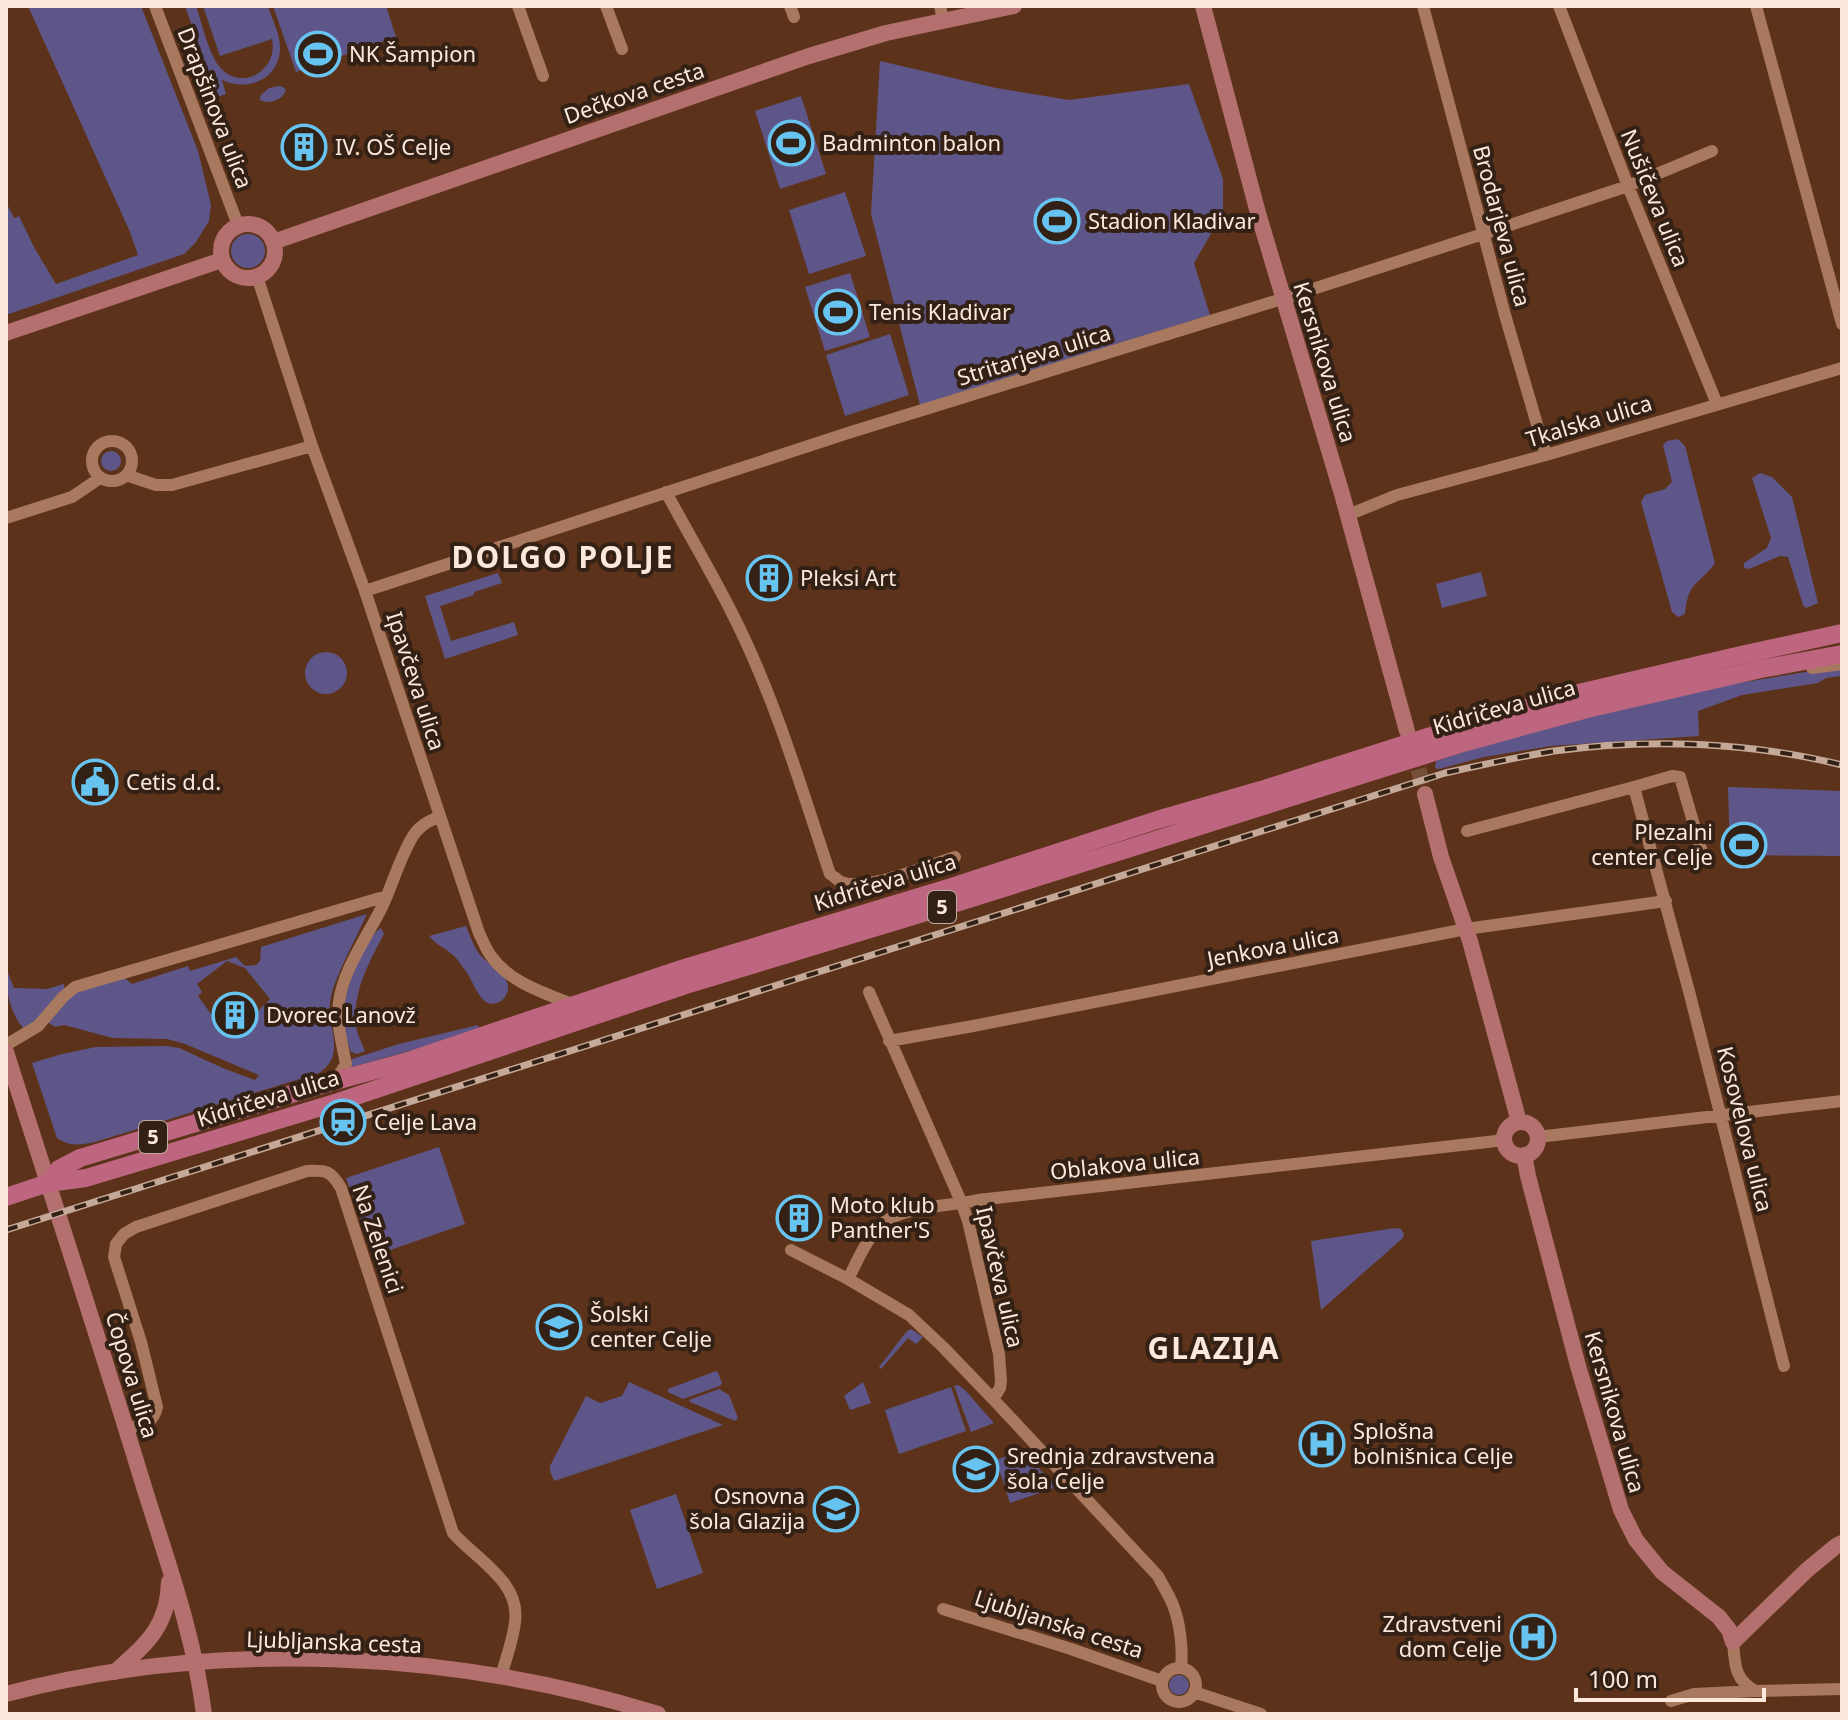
<svg xmlns="http://www.w3.org/2000/svg" width="1848" height="1720" viewBox="0 0 1848 1720" font-family="'Noto Sans',sans-serif">
  <style>
    .green { fill: #5e5688; fill-rule: evenodd }
    .lines { fill: none; stroke-linecap: round; stroke-linejoin: round }
    .secondary-tunnel { stroke: #744e37; stroke-width: 16; stroke-dasharray: 16 8; stroke-linecap: butt }
    .street { stroke: #a8795f; stroke-width: 12 }
    .secondary { stroke: #b3706f; stroke-width: 16 }
    .primary { stroke: #be667f; stroke-width: 18 }
    .rail-casing { stroke: #c5a998; stroke-width: 7 }
    .rail { stroke: #342116; stroke-width: 4; stroke-dasharray: 12; stroke-linecap: butt }
    .labels { text-anchor: middle; stroke-width: 8; stroke-linejoin: round; paint-order: stroke }
    .shield { fill: #342116; stroke: #c1aca1; stroke-width: 2 }
    .shield-label { font-size: 20px; font-weight: bold; fill: #fde8dc }
    .poi-label { font-size: 22px; fill: #fde8dc; stroke: #342116; text-anchor: start }
    .street-label { font-size: 22px; fill: #fde8dc; stroke: #342116 }
    .district-label { font-size: 30px; font-weight: bold; letter-spacing: 2px; fill: #fde8dc; stroke: #342116 }
  </style>
  <rect width="100%" height="100%" fill="#5c331a"/>
  <path class="green" d="M28 6H141L198 151 211 205 209 221 196 242 184 254 6 315V202L14 218 19 216 35 249 56 284 138 255 130 232Z
    M185 6H196C202 23 208 52 219 66 240 93 279 71 272 39L220 56 203 6H268C272 20 281 35 280 50 278 80 247 92 222 80L226 94 217 97Z
    M273 6H386L396 37 296 72Z
    M880 61 996 88 1069 100 1189 84 1223 179V213L1194 263 1210 315 920 405 871 214Z
    M279 86 283 87 286 90C283 100 269 105 260 100V96L269 88Z
    M801 96 826 174 780 189 755 111Z
    M845 192 866 256 809 274 789 210Z
    M231 251a17 17 0 1 1 34 0a17 17 0 1 1-34 0Z
    M850 273 870 337 825 351 805 287Z
    M890 334 909 395 845 416 826 355Z
    M1678 439 1685 446 1715 563C1698 586 1688 581 1685 614L1678 617 1672 612 1641 502 1645 495 1665 489 1672 482 1663 445 1667 441Z
    M101 461a10 10 0 1 1 20 0a10 10 0 1 1-20 0Z
    M1760 473 1772 477 1792 497 1818 603 1806 608 1803 605 1788 557 1780 556 1749 569 1744 568V563L1767 548 1771 538 1752 478Z
    M1481 572 1487 596 1442 608 1436 584Z
    M498 573 502 583 474 592V595L440 606 451 641 514 622 518 635 445 659 425 596Z
    M305 673a21 21 0 1 1 42 0a21 21 0 1 1-42 0Z
    M1842 666V676L1826 678 1818 683 1742 695 1698 711 1699 736 1551 746 1484 757 1439 769 1435 768 1436 761 1513 736 1696 690Z
    M1728 787 1842 791V856L1730 855Z
    M367 914C357 937 332 981 330 1003 328 1030 346 1056 319 1073L95 1142C80 1145 70 1147 57 1138L32 1063 62 1054 96 1047 166 1046 179 1048 225 1069 255 1080 259 1075 185 1044 167 1039 113 1038 64 1025 55 1027 46 1021 25 1030C9 1013 6 990 6 968L14 988 47 989 64 984 65 995 122 976 132 984 188 966 190 971 236 957 245 966 256 965 260 961 261 947ZM227 961 245 968 270 999C258 1012 243 1023 229 1034L216 1021 198 996 202 992 197 984Z
    M466 926C470 936 474 947 480 955 488 964 502 971 507 982 512 994 499 1009 486 1002 477 996 472 979 465 970 462 966 458 960 454 956 446 948 436 945 429 936Z
    M381 928 384 934C369 962 352 993 356 1026 357 1034 362 1043 365 1051L357 1054 351 1052C348 1043 344 1031 343 1021 341 1000 363 937 381 928Z
    M478 1025 479 1028 417 1049 352 1067 350 1065 352 1059 399 1044Z
    M439 1147 465 1224 373 1256 346 1178Z
    M1395 1228 1401 1229 1404 1234 1403 1238 1321 1310 1311 1241Z
    M911 1329 923 1337 916 1344 908 1338 881 1369 879 1367 907 1331Z
    M716 1371 718 1373 722 1383 720 1386 683 1399 668 1392V1389Z
    M629 1382 723 1425 554 1481 550 1471V1466L586 1396 600 1403 622 1396Z
    M863 1382 871 1403 850 1410 844 1396Z
    M958 1385 964 1389 994 1423 971 1432 954 1386Z
    M951 1387 966 1431 899 1454 885 1410Z
    M719 1389 729 1395 738 1418 735 1421 690 1402 689 1400Z
    M1022 1451 1057 1487 1010 1503 996 1460Z
    M676 1494 703 1573 657 1589 630 1510Z
    M1169 1685a10 10 0 1 1 20 0a10 10 0 1 1-20 0Z"/>
  <g class="lines">
    <path class="secondary-tunnel" d="M1412 746 1425 794"/>
    <path class="street" d="M155 6 238 225
      M518 6 543 76
      M606 6 622 49
      M790 6 794 17
      M940 6 943 20
      M1423 6 1505 315 1546 455
      M1559 6 1628 186 1717 404
      M1756 6 1842 324
      M257 276 312 446 365 591 479 933C483 941 486 949 491 956 510 983 545 993 574 1005
      M92 461a20 20 0 1 1 40 0a20 20 0 1 1-40 0Z
      M126 475 156 485H172L312 446
      M666 492C688 533 712 573 733 615 775 698 801 787 830 874 832 875 839 881 841 882 865 892 930 865 955 857
      M1348 515 1397 495 1546 455 1842 368
      M6 518 72 497 100 478
      M365 591 848 433 1282 299 1483 234 1628 186 1712 151
      M1812 668 1842 664
      M1467 831 1634 787
      M1701 849 1680 777 1672 776 1634 787 1690 995 1784 1366
      M889 1041 973 1026 1466 929 1666 901
      M6 1045 38 1026 63 997 75 987 387 896
      M335 1081 346 1064C342 1043 336 1023 339 1002 343 970 368 935 382 907 392 886 402 851 415 833 422 824 430 821 440 816
      M1538 1137 1842 1101
      M791 1250 848 1279C857 1262 866 1239 881 1225 903 1205 949 1207 978 1200L1505 1140
      M848 1279 909 1315 943 1347 993 1399 1000 1388 1001 1381 999 1354 968 1221 962 1204 869 992
      M993 1399 1158 1576C1163 1586 1169 1595 1173 1605 1180 1623 1183 1648 1181 1668
      M126 1429C142 1424 153 1425 157 1407L141 1342 114 1257 116 1244 124 1234 136 1227 307 1171C327 1170 331 1171 341 1188L453 1533C476 1559 521 1582 515 1622 513 1640 506 1659 501 1676
      M943 1609 1071 1649 1162 1681
      M1733 1642C1735 1664 1734 1680 1756 1691L1842 1689
      M1162 1685a17 17 0 1 1 34 0a17 17 0 1 1-34 0Z
      M1194 1692 1261 1714
      M1671 1701 1694 1694 1755 1691"/>
    <path class="secondary" d="M1203 6 1258 213 1342 494 1407 731
      M221 251a27 27 0 1 1 54 0a27 27 0 1 1-54 0Z
      M273 242 809 56 886 33 1014 6
      M6 333 222 260
      M1425 794 1441 857 1470 941 1519 1122
      M6 1052C51 1193 97 1333 140 1474 164 1553 194 1632 204 1714
      M1504 1139a17 17 0 1 1 34 0a17 17 0 1 1-34 0Z
      M1524 1155 1528 1176 1578 1366 1621 1510 1636 1540 1662 1572 1719 1617 1729 1630 1733 1642 1807 1570 1836 1546 1842 1543
      M115 1672C146 1644 168 1627 169 1582
      M6 1694C215 1639 452 1650 658 1714"/>
    <path class="primary" d="M48 1183 59 1169 80 1158 335 1081 405 1062 681 969 948 888 1157 820 1261 790 1459 727 1583 692 1741 655 1842 633
      M6 1197 48 1183 86 1178 338 1102 686 985 953 904 1463 743 1587 709 1761 669 1842 654"/>
    <g class="rail-casing">
      <path id="rail" d="M6 1230 1445 773C1481 765 1517 757 1554 751 1647 738 1751 742 1842 765"/>
    </g>
    <use href="#rail" class="rail"/>
  </g>
  <defs>
    <g id="stadium-ring" transform="scale(2.3)"><circle r="9.5" fill="#342116" stroke="#67c4f0" stroke-width="1.5"/><path d="M0-5a6.5 5 0 1 0 0 10a6.5 5 0 1 0 0-10ZM-3.5-1.8h7v3.6h-7Z" fill="#67c4f0"/></g>
    <g id="building-ring" transform="scale(2.3)"><circle r="9.5" fill="#342116" stroke="#67c4f0" stroke-width="1.5"/><path d="M-4-6H4V6H1V3H-1V6H-4ZM-2.5-4.3h1.7v1.8h-1.7ZM.8-4.3h1.7v1.8H.8ZM-2.5-1h1.7V.8h-1.7ZM.8-1h1.7V.8H.8Z" fill="#67c4f0"/></g>
    <g id="civic-ring" transform="scale(2.3)"><circle r="9.5" fill="#342116" stroke="#67c4f0" stroke-width="1.5"/><path d="M-.6-6.5H3V-4.5H.6V-3L4-1V1h2V6H-6V1h2V-1L-.6-3ZM-1.2 2.5V6h2.4V2.5Z" fill="#67c4f0"/></g>
    <g id="station-ring" transform="scale(2.3)"><circle r="9.5" fill="#342116" stroke="#67c4f0" stroke-width="1.5"/><path d="M-3-6H3Q5-6 5-4V2Q5 4 3 4L4.5 6H3L1.5 4h-3L-3 6H-4.5L-3 4Q-5 4-5 2V-4Q-5-6-3-6ZM-3.5-4v3h7v-3ZM-3.5 1v1.5H-2V1ZM2 1v1.5H3.5V1Z" fill="#67c4f0"/></g>
    <g id="school-ring" transform="scale(2.3)"><circle r="9.5" fill="#342116" stroke="#67c4f0" stroke-width="1.5"/><path d="M0-5L7-2L0 1L-7-2ZM-4 1L0 2.5L4 1V4Q0 6-4 4Z" fill="#67c4f0"/></g>
    <g id="hospital-ring" transform="scale(2.3)"><circle r="9.5" fill="#342116" stroke="#67c4f0" stroke-width="1.5"/><path d="M-5-5h3v3.5h4V-5h3V5h-3V1.5h-4V5h-3Z" fill="#67c4f0"/></g>
  </defs>
  <g fill-rule="evenodd">
    <use href="#stadium-ring" x="318" y="54"/>
    <use href="#stadium-ring" x="791" y="143"/>
    <use href="#building-ring" x="304" y="147"/>
    <use href="#stadium-ring" x="1057" y="221"/>
    <use href="#stadium-ring" x="838" y="312"/>
    <use href="#building-ring" x="769" y="578"/>
    <use href="#civic-ring" x="95" y="782"/>
    <use href="#stadium-ring" x="1744" y="845"/>
    <use href="#building-ring" x="235" y="1015"/>
    <use href="#station-ring" x="343" y="1122"/>
    <use href="#building-ring" x="799" y="1218"/>
    <use href="#school-ring" x="559" y="1327"/>
    <use href="#hospital-ring" x="1322" y="1444"/>
    <use href="#school-ring" x="976" y="1469"/>
    <use href="#school-ring" x="836" y="1509"/>
    <use href="#hospital-ring" x="1533" y="1637"/>
  </g>
  <g class="labels">
    <g class="shield">
      <rect x="928" y="891" width="28" height="32" rx="6"/>
      <rect x="139" y="1121" width="28" height="32" rx="6"/>
    </g>
    <g class="shield-label">
      <text x="942" y="914">5</text>
      <text x="153" y="1144">5</text>
    </g>
    <g class="poi-label">
      <text x="349" y="62">NK Šampion</text>
      <text x="822" y="151">Badminton balon</text>
      <text x="335" y="155">IV. OŠ Celje</text>
      <text x="1088" y="229">Stadion Kladivar</text>
      <text x="869" y="320">Tenis Kladivar</text>
      <text x="800" y="586">Pleksi Art</text>
      <text x="126" y="790">Cetis d.d.</text>
      <text x="1713" y="840" text-anchor="end">Plezalni<tspan x="1713" dy="25">center Celje</tspan></text>
      <text x="266" y="1023">Dvorec Lanovž</text>
      <text x="374" y="1130">Celje Lava</text>
      <text x="830" y="1213">Moto klub<tspan x="830" dy="25">Panther'S</tspan></text>
      <text x="590" y="1322">Šolski<tspan x="590" dy="25">center Celje</tspan></text>
      <text x="1353" y="1439">Splošna<tspan x="1353" dy="25">bolnišnica Celje</tspan></text>
      <text x="1007" y="1464">Srednja zdravstvena<tspan x="1007" dy="25">šola Celje</tspan></text>
      <text x="805" y="1504" text-anchor="end">Osnovna<tspan x="805" dy="25">šola Glazija</tspan></text>
      <text x="1502" y="1632" text-anchor="end">Zdravstveni<tspan x="1502" dy="25">dom Celje</tspan></text>
    </g>
    <g class="street-label">
      <text transform="translate(634 93) rotate(-19)" y="8">Dečkova cesta</text>
      <text transform="translate(215 108) rotate(69)" y="8">Drapšinova ulica</text>
      <text transform="translate(1655 198) rotate(68)" y="8">Nušičeva ulica</text>
      <text transform="translate(1502 226) rotate(75)" y="8">Brodarjeva ulica</text>
      <text transform="translate(1034 355) rotate(-17)" y="8">Stritarjeva ulica</text>
      <text transform="translate(1325 362) rotate(73)" y="8">Kersnikova ulica</text>
      <text transform="translate(1589 421) rotate(-17)" y="8">Tkalska ulica</text>
      <text transform="translate(416 681) rotate(72)" y="8">Ipavčeva ulica</text>
      <text transform="translate(1504 707) rotate(-16)" y="8">Kidričeva ulica</text>
      <text transform="translate(885 882) rotate(-17)" y="8">Kidričeva ulica</text>
      <text transform="translate(1273 947) rotate(-11)" y="8">Jenkova ulica</text>
      <text transform="translate(268 1098) rotate(-17)" y="8">Kidričeva ulica</text>
      <text transform="translate(1745 1129) rotate(76)" y="8">Kosovelova ulica</text>
      <text transform="translate(1125 1164) rotate(-6)" y="8">Oblakova ulica</text>
      <text transform="translate(378 1239) rotate(71)" y="8">Na Zelenici</text>
      <text transform="translate(1000 1277) rotate(77)" y="8">Ipavčeva ulica</text>
      <text transform="translate(132 1375) rotate(73)" y="8">Čopova ulica</text>
      <text transform="translate(1615 1412) rotate(74)" y="8">Kersnikova ulica</text>
      <text transform="translate(1059 1624) rotate(18)" y="8">Ljubljanska cesta</text>
      <text transform="translate(334 1642) rotate(2)" y="8">Ljubljanska cesta</text>
    </g>
    <g class="district-label">
      <text x="563" y="568">DOLGO POLJE</text>
      <text x="1214" y="1359">GLAZIJA</text>
    </g>
  </g>
  <rect width="1848" height="1720" fill="none" stroke="#fde8dc" stroke-width="16"/>
  <path d="M1576 1688v12h188v-12" fill="none" stroke="#fde8dc" stroke-width="4"/>
  <text x="1588" y="1688" font-size="24" fill="#fde8dc" stroke="#342116" stroke-width="6" paint-order="stroke">100 m</text>
</svg>
